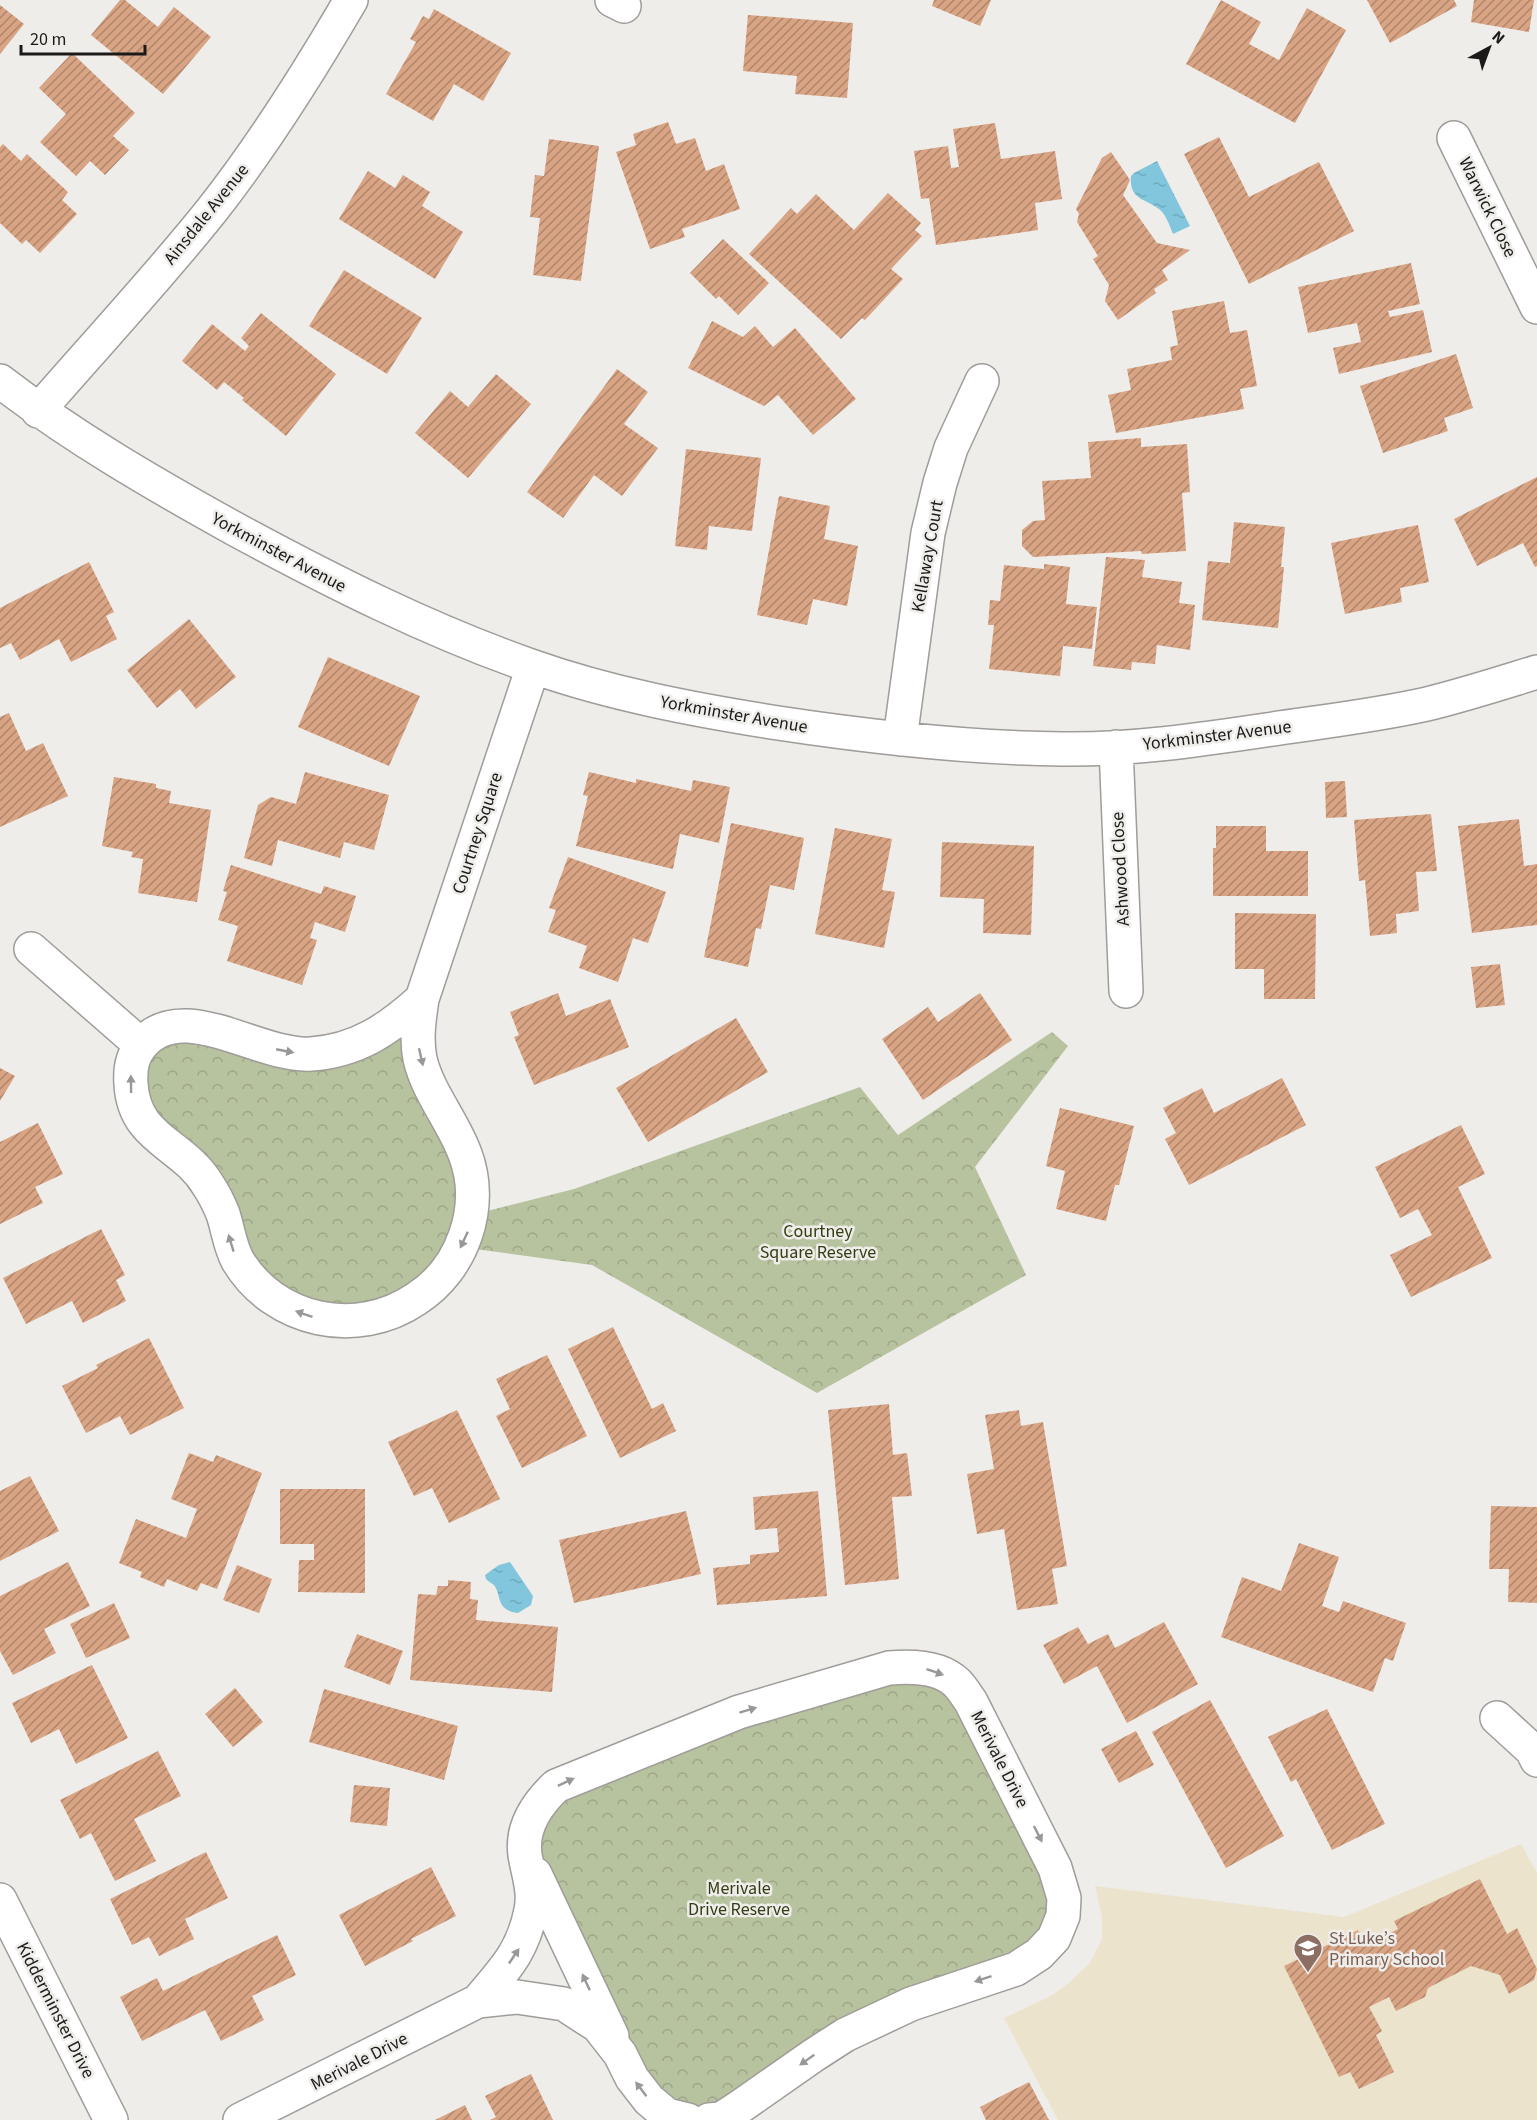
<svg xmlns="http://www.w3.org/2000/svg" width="1537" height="2120" viewBox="0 0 1537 2120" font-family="'Source Sans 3',sans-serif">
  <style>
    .education { fill: #ece3cd }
    .forest { fill: url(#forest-crowns) }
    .water { fill: url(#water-ripples) }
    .building { fill: url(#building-hatch) }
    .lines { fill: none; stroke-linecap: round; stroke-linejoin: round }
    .minor-casing { stroke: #9f9c99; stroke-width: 36 }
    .minor { stroke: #fff; stroke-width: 33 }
    .oneway { fill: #989898 }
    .labels { text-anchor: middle; stroke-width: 5; stroke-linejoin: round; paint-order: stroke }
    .street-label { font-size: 18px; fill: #1b1a19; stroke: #efedea }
    .park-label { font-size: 18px; fill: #343d13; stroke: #efedea }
    .education-label { font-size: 18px; fill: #785e54; stroke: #efedea; text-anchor: start }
  </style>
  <defs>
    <pattern id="forest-crowns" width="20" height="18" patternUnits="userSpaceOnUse" patternTransform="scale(1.5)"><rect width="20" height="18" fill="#b7c29e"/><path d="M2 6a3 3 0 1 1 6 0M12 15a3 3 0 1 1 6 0" fill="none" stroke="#9da688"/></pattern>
    <pattern id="water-ripples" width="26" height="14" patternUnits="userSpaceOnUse" patternTransform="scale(1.5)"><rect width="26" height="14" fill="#81c6dc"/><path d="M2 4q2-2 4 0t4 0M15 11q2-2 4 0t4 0" fill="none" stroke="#6faabc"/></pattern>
    <pattern id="building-hatch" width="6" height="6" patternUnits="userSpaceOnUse" patternTransform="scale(1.5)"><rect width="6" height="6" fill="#d9a484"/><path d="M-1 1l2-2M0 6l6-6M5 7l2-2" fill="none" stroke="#af856b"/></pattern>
  </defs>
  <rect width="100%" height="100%" fill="#efedea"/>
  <path class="education" d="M1521 1844 1537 1873V2120H1058L1004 2018 1051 1996 1069 1983 1090 1963 1102 1939V1917L1095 1886 1344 1917Z"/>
  <path class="forest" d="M397 1021 471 1215 574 1189 860 1087 898 1135 1052 1032 1068 1046 975 1167 1026 1275 817 1393 592 1265 461 1247 398 1310 282 1305 223 1214 148 1129 141 1045 154 1033 289 1053Z
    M937 1672 1055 1868 1054 1938 945 1992 721 2119 649 2100 525 1835 532 1815 739 1712Z"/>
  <path class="water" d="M1157 161 1190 226 1173 234C1170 227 1166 214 1159 209 1145 198 1129 200 1131 176L1134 173Z
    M510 1562 533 1596 531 1605 518 1613C495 1610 502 1595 494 1585 491 1583 488 1581 486 1579L485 1575 499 1565Z"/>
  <path class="building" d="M120 0H125L158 27 174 7 211 37 163 94 91 35Z
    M934 0H991L980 26 932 6Z
    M1221 0 1261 22 1249 44 1279 60 1307 8 1346 30 1295 123 1186 64Z
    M1367 0H1454L1457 6 1390 43Z
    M1474 0H1534L1529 32 1471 22Z
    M0 5 24 24 0 54Z
    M434 9 511 53 483 101 454 84 433 121 386 94 416 42 410 39 423 16 429 19Z
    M748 15 853 23 847 98 795 94 797 76 743 71Z
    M72 53 135 113 113 136 129 150 105 175 90 161 76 176 40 142 66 114 39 88Z
    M668 122 676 144 695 138 706 171 724 164 740 209 682 229 685 237 650 249 616 152 636 145 633 134Z
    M995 123 1001 159 1055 151 1062 199 1035 203 1038 230 936 245 929 198 921 199 914 151 948 146 951 168 959 167 953 129Z
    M1219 137 1249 197 1319 162 1354 231 1249 284 1184 154Z
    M549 139 599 146 581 281 533 275 540 218 530 217 535 175 544 176Z
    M3 144 21 161 27 154 68 192 62 200 77 214 40 253 26 240 22 244 0 223V147Z
    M1111 152 1130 180 1123 195 1157 243 1190 250 1162 270 1168 280 1154 289 1156 293 1118 320 1105 301 1109 285 1093 259 1098 256 1077 222 1079 214 1076 209 1102 158Z
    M368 171 395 188 403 175 430 192 422 206 463 232 435 279 339 219Z
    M888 193 921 223 915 230 922 236 891 269 903 279 865 320 862 318 841 339 749 254 791 208 797 214 816 194 854 230Z
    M723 239 769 283 738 315 719 296 716 299 690 273Z
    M1411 263 1420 304 1388 311 1390 317 1423 310 1432 352 1339 374 1333 348 1361 342 1357 323 1308 333 1298 287Z
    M344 270 422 318 387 374 309 326Z
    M1224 301 1230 333 1247 330 1257 386 1240 389 1244 409 1116 433 1108 395 1131 390 1127 369 1172 360 1170 347 1178 345 1172 311Z
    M261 313 336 374 286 436 242 400 244 398 224 382 217 390 182 361 212 324 245 351 249 346 241 338Z
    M712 321 743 337 755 326 773 347 795 328 856 399 813 435 778 395 764 406 688 368Z
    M1456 354 1473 408 1444 418 1448 431 1383 453 1360 386Z
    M617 369 648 392 624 424 658 448 622 496 594 475 563 518 527 492Z
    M496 374 531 404 468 478 415 433 450 391 468 407Z
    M1141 438V447L1187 444 1190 492 1182 493 1186 551 1142 554 1141 551 1033 557 1022 546V530L1033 521 1045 520 1042 481 1091 478 1088 442Z
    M686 449 761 458 752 531 709 526 707 550 675 546Z
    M1537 477V566L1535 567 1523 543 1477 566 1454 519Z
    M779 496 830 506 824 539 858 546 847 606 813 599 807 625 757 615Z
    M1234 522 1285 527 1281 567H1284L1278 628 1202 620 1208 561 1230 563Z
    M1418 525 1429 582 1400 588 1402 602 1345 614 1331 543Z
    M1106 557 1145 560 1142 577 1182 582 1179 603 1195 605 1190 650 1157 645 1155 664 1132 662 1131 670 1093 666Z
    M89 562 114 612 106 616 117 639 71 662 59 639 20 660 11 643 0 648V608Z
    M1044 564 1070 567 1066 604 1097 607 1092 649 1063 646 1060 676 989 669 994 625H988L990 600 1000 601 1004 565 1044 569Z
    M189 619 236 677 196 709 180 689 157 708 127 670Z
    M328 657 420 696 389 766 298 727Z
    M9 713 26 751 43 743 68 796 0 827V717Z
    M305 772 389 795 374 850 344 842 340 858 278 840 272 866 244 858 258 805 271 797 296 804Z
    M589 772 636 783V779L691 791 693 780 730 787 719 843 680 834 673 869 576 846 588 796 583 795Z
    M114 777 156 784V788L171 791 169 803 211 810 197 902 138 893 143 859 131 857 133 852 102 846Z
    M1345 781 1347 817 1326 818 1325 782Z
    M1431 814 1437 871 1416 872 1419 911 1396 914 1397 933 1370 936 1365 880 1359 881 1354 820Z
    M1519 819 1524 866 1537 864V925L1472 933 1458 826Z
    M731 823 804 838 794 890 770 885 761 929 756 928 748 967 704 957Z
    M1216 826H1266V851H1308V896H1213V848H1216Z
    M835 828 892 839 882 890 895 892 884 948 815 934Z
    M942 842 1034 846 1031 935 983 933 984 899 940 897Z
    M568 857 666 892 648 943 633 938 618 982 579 968 587 946 548 932 556 910 549 908Z
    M231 865 321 894 324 886 356 896 345 932 315 922 310 938 317 940 302 985 227 961 238 926 218 920 227 892 223 891Z
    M1235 913 1316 914 1315 999H1264V969H1235Z
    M1500 964 1505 1005 1476 1008 1471 967Z
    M558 993 566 1016 610 999 629 1047 534 1085 514 1037 519 1035 510 1012Z
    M980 993 1012 1040 923 1100 882 1039 928 1007 938 1022Z
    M736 1018 768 1072 648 1142 616 1088Z
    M0 1068 15 1076 0 1101Z
    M1282 1078 1306 1125 1189 1185 1165 1139 1176 1133 1163 1108 1202 1088 1214 1113Z
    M1060 1108 1134 1126 1119 1185H1115L1106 1221 1056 1209 1065 1171 1046 1166Z
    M38 1123 63 1174 35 1187 43 1203 0 1224V1142Z
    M1461 1125 1485 1174 1458 1187 1492 1258 1411 1297 1390 1255 1432 1235 1418 1209 1400 1218 1375 1167Z
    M101 1229 125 1275 116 1280 126 1301 83 1323 72 1301 26 1324 3 1278Z
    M613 1327 652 1409 663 1403 676 1431 620 1458 568 1349Z
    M149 1338 184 1408 130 1435 120 1416 86 1433 62 1386 98 1368 96 1365Z
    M547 1355 587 1436 522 1468 496 1416 510 1409 496 1379Z
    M889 1404 893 1455 907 1453 912 1496 892 1497 899 1579 845 1585 828 1410Z
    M457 1410 500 1499 449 1523 432 1488 414 1496 388 1442Z
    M1019 1410 1021 1426 1043 1422 1067 1566 1052 1569 1058 1604 1017 1610 1004 1529 977 1534 967 1474 994 1469 985 1415Z
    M189 1453 213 1462 216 1455 262 1473 217 1589 201 1583 197 1591 167 1579 164 1587 140 1577 142 1572 119 1563 136 1519 186 1538 197 1509 171 1499Z
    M30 1476 59 1531 0 1561V1491Z
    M280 1489H365V1593L298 1592 299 1560H314V1544H280Z
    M818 1491 827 1596 717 1605 713 1568 750 1564V1555L779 1552 777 1528 755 1530 753 1497Z
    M1491 1506 1537 1507V1603L1508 1602 1509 1569H1489Z
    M686 1511 701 1574 574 1603 559 1540Z
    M1299 1543 1339 1557 1322 1606 1339 1612 1343 1601 1406 1623 1393 1661 1385 1658 1373 1692 1221 1637 1242 1577 1281 1591Z
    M68 1562 90 1606 44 1629 56 1653 13 1675 0 1651V1596Z
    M237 1565 272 1579 259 1613 223 1600Z
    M448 1580 471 1582 470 1599 478 1600 476 1620 558 1627 552 1692 410 1680 418 1594 436 1595 438 1586H448Z
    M114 1603 130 1638 86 1658 70 1624Z
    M1164 1622 1198 1684 1127 1723 1097 1666 1064 1684 1043 1645 1078 1627 1088 1644 1108 1634 1115 1648Z
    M357 1634 403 1651 390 1685 344 1667Z
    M92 1665 128 1738 76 1764 59 1729 31 1743 12 1703Z
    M235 1688 263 1722 233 1747 205 1714Z
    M324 1689 458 1726 444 1780 309 1742Z
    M1210 1700 1284 1836 1226 1868 1152 1732Z
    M1327 1709 1385 1824 1332 1850 1296 1779 1291 1782 1268 1737Z
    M1136 1731 1154 1765 1119 1783 1101 1749Z
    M158 1751 181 1796 134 1819 156 1861 115 1881 91 1833 80 1839 60 1800Z
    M354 1785 390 1788 387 1826 350 1822Z
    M206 1852 228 1898 185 1919 194 1939 159 1956 149 1937 132 1945 110 1899Z
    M431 1867 456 1916 411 1939 413 1941 365 1966 339 1915Z
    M1480 1879 1507 1934 1517 1928 1537 1969 1534 1980 1509 1994 1500 1975 1471 1966 1428 1988 1425 1997 1396 2011 1389 1997 1369 2007 1382 2031 1376 2035 1394 2072 1359 2089 1350 2072 1339 2077 1284 1966 1358 1930 1366 1945 1398 1929 1394 1921Z
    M277 1935 296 1975 252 1996 264 2020 221 2041 205 2010 142 2041 120 1997 157 1978 163 1991Z
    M531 2074 553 2120H490L496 2117 485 2096Z
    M1029 2082 1049 2120H986L980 2107Z
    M465 2105 472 2120H435Z"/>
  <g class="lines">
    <g class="minor-casing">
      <path id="minor" d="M612 0 624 6
        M1454 138 1537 307
        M0 381C74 438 154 484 235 529 331 581 428 630 531 666 610 694 695 710 778 723 871 737 967 748 1062 749 1130 750 1199 740 1266 730 1319 722 1374 716 1427 704 1464 695 1501 683 1537 672
        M38 411C96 344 157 279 212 210 264 144 309 72 351 0
        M900 739 928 533 940 483 951 448 982 381
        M1116 747 1126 991
        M31 949 141 1045
        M422 999C389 1029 357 1051 311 1054 259 1058 179 994 140 1047 132 1057 130 1071 131 1084 134 1140 183 1143 208 1185 214 1194 219 1204 223 1214 228 1229 230 1247 238 1261 275 1322 357 1339 416 1299 463 1269 485 1206 465 1154 453 1121 428 1093 420 1059 416 1039 419 1019 422 999L533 667
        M1497 1718 1532 1750 1537 1760
        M535 1874 612 2036
        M0 1900 111 2120
        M478 2001C504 1970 523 1952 531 1910 535 1892 528 1873 525 1855 521 1827 537 1804 556 1786L739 1712 889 1668C911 1666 940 1666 957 1683 962 1688 967 1696 971 1702L1055 1868 1064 1898 1063 1916 1054 1938 1039 1954 1016 1969 911 2004 845 2035 814 2055 741 2106 721 2119 709 2120
        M240 2120 478 2001 517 1997 564 2004 598 2026 620 2054 632 2078 649 2100 667 2115 688 2120"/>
    </g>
    <use href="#minor" class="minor"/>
  </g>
  <defs><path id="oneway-solid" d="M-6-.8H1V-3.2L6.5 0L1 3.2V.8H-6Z" transform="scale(1.5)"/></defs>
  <g class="oneway">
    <use href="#oneway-solid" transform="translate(285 1051) rotate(11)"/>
    <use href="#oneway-solid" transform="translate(421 1057) rotate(77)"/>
    <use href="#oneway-solid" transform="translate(131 1084) rotate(-91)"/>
    <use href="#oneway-solid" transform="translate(464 1240) rotate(115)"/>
    <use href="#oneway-solid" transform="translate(231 1243) rotate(-107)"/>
    <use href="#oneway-solid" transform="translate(304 1314) rotate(-161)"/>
    <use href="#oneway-solid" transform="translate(935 1672) rotate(19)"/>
    <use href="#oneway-solid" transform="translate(748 1710) rotate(-17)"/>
    <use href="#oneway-solid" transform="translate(566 1782) rotate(-25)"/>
    <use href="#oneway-solid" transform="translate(1038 1834) rotate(63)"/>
    <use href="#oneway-solid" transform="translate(514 1956) rotate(-56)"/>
    <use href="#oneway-solid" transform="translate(983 1979) rotate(162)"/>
    <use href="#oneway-solid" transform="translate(586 1982) rotate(-115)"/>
    <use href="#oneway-solid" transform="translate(807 2060) rotate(145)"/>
    <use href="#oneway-solid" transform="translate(641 2089) rotate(-127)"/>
  </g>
  <defs>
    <g id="school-pin" transform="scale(1.5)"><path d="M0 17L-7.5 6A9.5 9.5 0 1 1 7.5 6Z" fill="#8d6e63" stroke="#efedea"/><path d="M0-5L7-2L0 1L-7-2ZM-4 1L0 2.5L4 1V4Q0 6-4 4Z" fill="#fff"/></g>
  </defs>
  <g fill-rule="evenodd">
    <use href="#school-pin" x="1308" y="1948"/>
  </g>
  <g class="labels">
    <g class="street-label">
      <text transform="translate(1488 207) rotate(64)" y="6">Warwick Close</text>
      <text transform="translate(206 214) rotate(-51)" y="6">Ainsdale Avenue</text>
      <text transform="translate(279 552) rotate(28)" y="6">Yorkminster Avenue</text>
      <text transform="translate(927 556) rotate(-80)" y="6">Kellaway Court</text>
      <text transform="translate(734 714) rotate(10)" y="6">Yorkminster Avenue</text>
      <text transform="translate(1217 735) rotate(-7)" y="6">Yorkminster Avenue</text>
      <text transform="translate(477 833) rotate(-72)" y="6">Courtney Square</text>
      <text transform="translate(1120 869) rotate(-93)" y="6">Ashwood Close</text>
      <text transform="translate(1000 1759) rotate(63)" y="6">Merivale Drive</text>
      <text transform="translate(56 2010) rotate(63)" y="6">Kidderminster Drive</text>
      <text transform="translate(359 2061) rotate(-27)" y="6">Merivale Drive</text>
    </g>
    <g class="park-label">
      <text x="818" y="1237">Courtney<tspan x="818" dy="21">Square Reserve</tspan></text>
      <text x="739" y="1894">Merivale<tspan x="739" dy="21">Drive Reserve</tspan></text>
    </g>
    <g class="education-label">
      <text x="1329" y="1944">St Luke’s<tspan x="1329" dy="21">Primary School</tspan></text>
    </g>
  </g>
  <g transform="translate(1489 48) rotate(41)" stroke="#efedea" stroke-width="4.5" paint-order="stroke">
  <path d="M0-4.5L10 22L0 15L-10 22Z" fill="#1b1a19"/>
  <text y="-9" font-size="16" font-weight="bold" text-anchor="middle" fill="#1b1a19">N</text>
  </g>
  <path d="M21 45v9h124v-9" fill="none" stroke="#1b1a19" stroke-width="3"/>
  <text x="30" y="45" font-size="18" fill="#1b1a19" stroke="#efedea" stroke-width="4.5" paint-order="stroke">20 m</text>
</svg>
